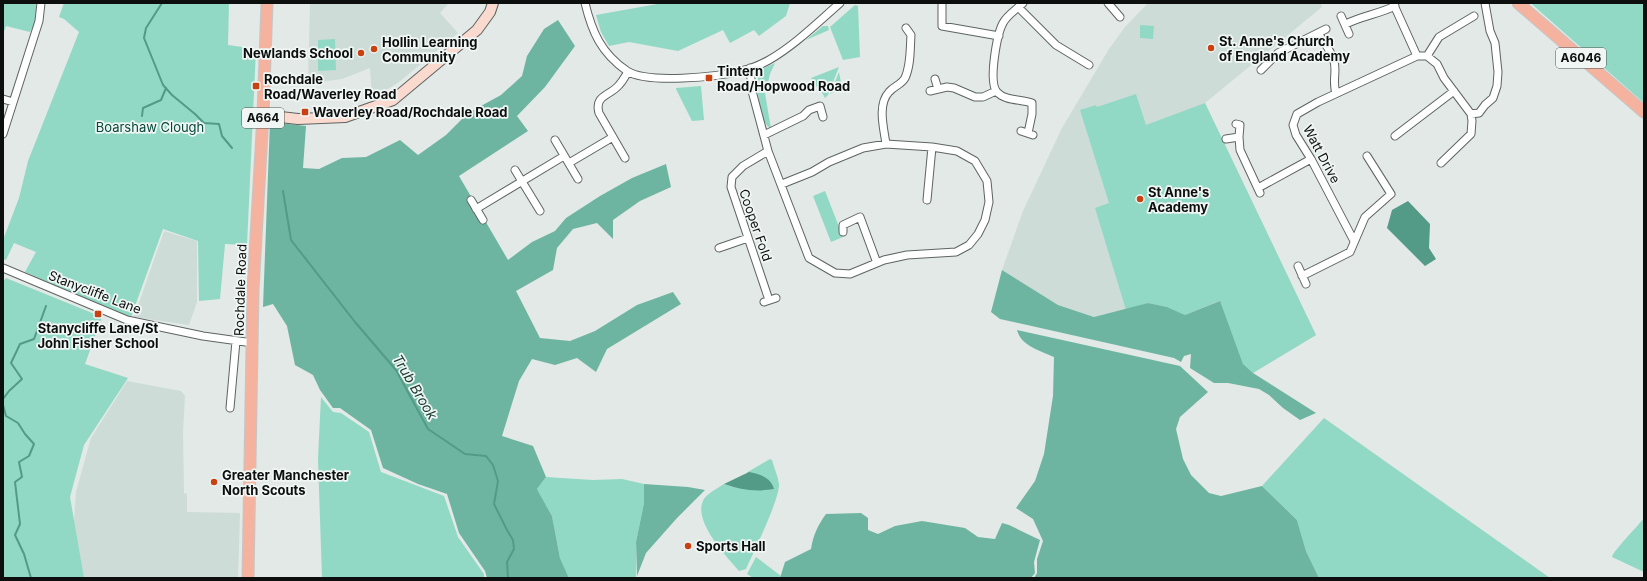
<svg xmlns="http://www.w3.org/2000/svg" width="1647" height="581" viewBox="0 0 1647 581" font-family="Inter,sans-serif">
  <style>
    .built { fill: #cddcd7 }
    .green { fill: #91d9c4 }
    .forest { fill: #6eb5a1 }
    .water { fill: #539a87 }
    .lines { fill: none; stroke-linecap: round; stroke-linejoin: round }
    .stream { stroke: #539a87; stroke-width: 2 }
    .street-casing { stroke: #5e6462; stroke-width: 9 }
    .secondary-casing { stroke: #5e6462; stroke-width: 12 }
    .primary-casing { stroke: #c5c5c5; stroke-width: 13 }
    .street { stroke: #fff; stroke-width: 7 }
    .secondary { stroke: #fad9cf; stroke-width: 10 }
    .primary { stroke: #f5b39f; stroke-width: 11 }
    .poi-dot { fill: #c94111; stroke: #eff6f4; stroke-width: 1.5 }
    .labels { text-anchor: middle; stroke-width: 3.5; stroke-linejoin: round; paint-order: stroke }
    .shield { fill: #eff6f4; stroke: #515453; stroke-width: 1 }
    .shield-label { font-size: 12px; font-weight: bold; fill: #0d0f0e }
    .poi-label { font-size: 13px; font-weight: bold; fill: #0d0f0e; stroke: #eff6f4; text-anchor: start }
    .park-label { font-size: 13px; fill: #054739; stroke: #eff6f4 }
    .street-label { font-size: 13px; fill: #0d0f0e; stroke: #eff6f4 }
    .water-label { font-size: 14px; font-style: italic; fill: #183a31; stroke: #eff6f4 }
  </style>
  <rect width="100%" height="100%" fill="#e2e9e6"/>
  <path class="built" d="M310 3H449L440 13 458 33 399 82 385 91 372 96 370 68 342 79 321 82 308 81Z
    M1148 3H1321L1322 7 1205 103 1316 335 1253 373 1148 303 1094 317 1058 305 1002 270 1023 211 1062 128 1109 49 1125 27Z
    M164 231 197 241V302L189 325 134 317Z
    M127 381 181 391 185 396 183 433 184 493 187 494V512L240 513 238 578H84L73 536 76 492 91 438Z"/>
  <path class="green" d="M3 3H36V22L30 32 6 26 3 34Z
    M64 3H229L228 45 256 49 247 245 225 244 220 299 199 301 198 241 163 229 131 317 72 293 25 272 36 252 14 243 6 260 3 259V240L19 198 28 161 79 32 64 19 59 17Z
    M663 3H790L786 16 759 36 754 30 730 43 723 30 678 51 629 42 609 46 601 32 596 15Z
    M1531 3H1644V103L1535 7Z
    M855 5 858 6 860 57 843 60 830 27Z
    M1140 25 1154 26 1153 39 1140 38Z
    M823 26H828L829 30 806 40Z
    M335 39 336 70 318 71V40Z
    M775 63 770 74 766 92 758 91V73L762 69Z
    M839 67 828 95 825 98C821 89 815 87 811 78Z
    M839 72 842 88 830 94Z
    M701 86 704 120 692 121 676 89V88Z
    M758 93H765L771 129C760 122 759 104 758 93Z
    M1136 94 1146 125 1205 103 1316 335 1253 373 1243 364 1219 301 1185 315 1167 307 1148 303 1126 310 1095 208 1109 203 1080 110 1096 105 1097 107Z
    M825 191 843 237 831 242 813 196Z
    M6 278 102 317 85 364 128 378 84 445 70 497 84 578H3V282Z
    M321 397 333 412 341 413 369 432 381 472 444 496 458 537 484 574V578H322L318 459Z
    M1324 418 1550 578H1319L1306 551 1297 520 1262 486Z
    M770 459 772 460C774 468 778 476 779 484 780 499 753 553 746 569L739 571C727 557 691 520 704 499 708 493 718 488 724 484L733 487 749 472 746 473Z
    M546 477 593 480 622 479 644 484V503L636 542V578H569L560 558 552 516 537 489Z
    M1644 518V572L1612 557C1613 551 1638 526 1644 518Z
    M756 557 781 576 780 578H753L747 574Z"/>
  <path class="forest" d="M558 20 575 46 545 87 517 116 528 131 459 176 508 260 532 242 555 231 566 218 600 196 632 178 666 164 671 187 640 201 613 220V239L597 223 573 229 557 248 553 270 516 291 540 338 570 341 595 331 637 305 673 292 681 304 607 349 596 372 577 358 555 365 532 359 519 381 502 436 533 446 546 477 537 489 552 516 560 558 569 578H487L485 571 459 533 447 494 418 484 383 468 371 430 340 408H333L320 390 313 375 295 365 287 326 273 304 263 307 270 122 306 126 303 168 319 169 342 158 366 157 400 140 418 155 446 135 468 113 501 95 522 76 527 56 544 29Z
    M1002 270 1058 305 1094 317 1148 303 1167 307 1185 315 1220 301 1243 364 1253 373 1316 413 1300 420 1283 408 1269 395 1259 389 1228 383H1214L1190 368 1191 354 1184 356 1181 362 1174 358 1000 319 991 312Z
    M1017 330 1180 366 1208 392 1180 417 1176 429 1183 459 1191 475 1209 493 1221 496 1262 486 1297 520 1306 551 1319 578H1034L1037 573V559L1043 541 1033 519 1016 508 1035 481 1044 454 1053 396 1054 357C1041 351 1021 346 1017 330Z
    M644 484 688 487 705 490 677 518 646 553 637 576 636 542 644 503Z
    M861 513 868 518V530L878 534 895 526 922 521 965 528 978 537 995 539 1002 523 1009 525 1040 540 1034 562 1035 573 1031 578H780L785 562 811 549C813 535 818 525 826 514Z"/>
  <path class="water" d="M1408 201 1430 224 1429 248 1436 259 1425 266 1387 228 1392 210Z
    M749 472C759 474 771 477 774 489 756 492 741 490 724 484Z"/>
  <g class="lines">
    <path class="stream" d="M162 3 146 28 144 38 163 85 172 95 195 114 204 123 219 124 222 136 232 148
      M142 116 143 108 161 100 166 88
      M283 191 291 240 355 322 396 370 428 429 465 454 486 456 493 465 498 481 494 504 507 530 513 540 514 549 507 562 508 578
      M3 399 9 391 22 379 11 363 20 344 34 339 46 306
      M3 405 6 416 18 423 25 434 34 444 29 456 19 462 22 477 15 482 20 524 15 535 24 554 31 578"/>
    <g class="street-casing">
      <path id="street" d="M585 3C592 32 601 53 627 71 647 84 717 77 741 71 750 69 760 65 769 60 795 45 817 23 840 3
        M942 3V26L999 36
        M1023 3C1017 9 1007 15 1003 23 997 34 988 82 997 92 1005 101 1021 99 1032 103V114L1028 133
        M1108 3 1120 17
        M1393 3 1417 56H1427L1437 64 1444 78 1471 114 1472 121 1471 134 1441 163
        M1019 8 1056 45 1089 65
        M1341 16 1349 34
        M1346 24C1361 16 1379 14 1395 6
        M1318 33C1323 41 1332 52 1334 61 1337 72 1332 82 1336 93
        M1427 56 1439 37 1474 16
        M750 68 752 91 768 151 809 258 835 273 850 274 884 260 907 255 956 252 969 245 978 234 985 220 989 202 987 181 975 161 957 151 932 147 886 144 863 148 829 162 812 172 782 184
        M1261 70 1278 53 1326 29
        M935 79 938 89
        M930 91 947 87 954 88 975 97H983L996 91
        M3 99 13 102
        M1471 114 1479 113 1485 105 1493 98 1497 86 1498 72 1495 43 1490 31 1485 3
        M1236 124 1240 125 1239 137 1240 150 1260 193
        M1021 131 1033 135
        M3 134 39 21 41 3
        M764 135 803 116 809 110 820 106 823 117
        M1395 136 1454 91
        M1226 139 1239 137
        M555 140 578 179
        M886 144C884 129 877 105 889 92 894 86 901 85 905 78 911 65 910 49 911 35L906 28
        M768 151 743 166 732 177 731 187 769 300
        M625 158 599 113C594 95 610 96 619 85 623 81 625 76 628 72
        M569 163 613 137
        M515 170 540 211
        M1258 188 1311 159
        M471 200 483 220
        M927 200 932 147
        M476 209 564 156
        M843 232V225L860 217 877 263
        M1354 241 1311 159 1296 135 1293 125 1297 114 1318 102 1417 56
        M719 248 748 238
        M1298 266 1306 284
        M3 268 127 320 203 336 253 343
        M1302 276 1350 252 1365 217 1391 194 1367 156
        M764 302 776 298
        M230 408 236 341"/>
    </g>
    <g class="secondary-casing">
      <path id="secondary" d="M263 115 298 119 345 117 393 100 477 30 490 12 493 3"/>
    </g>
    <g class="primary-casing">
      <path id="primary" d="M1518 3 1644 112
        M248 578 253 290 263 115 267 3"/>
    </g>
    <use href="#street" class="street"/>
    <use href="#secondary" class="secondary"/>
    <use href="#primary" class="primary"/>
  </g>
  <g class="poi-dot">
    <circle cx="1211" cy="48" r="4"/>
    <circle cx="374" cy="49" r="4"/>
    <circle cx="361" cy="53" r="4"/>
    <rect x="705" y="74" width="8" height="8" rx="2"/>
    <rect x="252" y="82" width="8" height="8" rx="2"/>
    <rect x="301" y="108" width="8" height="8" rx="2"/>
    <circle cx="1140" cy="199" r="4"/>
    <rect x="94" y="310" width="8" height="8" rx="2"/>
    <circle cx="214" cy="482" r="4"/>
    <circle cx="688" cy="546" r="4"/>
  </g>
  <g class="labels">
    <g class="shield">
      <rect x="1556" y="48" width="50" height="20" rx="3"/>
      <rect x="242" y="108" width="42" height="20" rx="3"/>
    </g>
    <g class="shield-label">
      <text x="1581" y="62">A6046</text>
      <text x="263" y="122">A664</text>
    </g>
    <g class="poi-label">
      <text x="1219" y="46">St. Anne's Church<tspan x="1219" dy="15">of England Academy</tspan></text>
      <text x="382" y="47">Hollin Learning<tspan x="382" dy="15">Community</tspan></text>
      <text x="353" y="58" text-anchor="end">Newlands School</text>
      <text x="717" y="76">Tintern<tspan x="717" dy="15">Road/Hopwood Road</tspan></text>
      <text x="264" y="84">Rochdale<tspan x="264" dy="15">Road/Waverley Road</tspan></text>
      <text x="313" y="117">Waverley Road/Rochdale Road</text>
      <text x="1148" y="197">St Anne's<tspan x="1148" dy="15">Academy</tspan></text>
      <text x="98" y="333" text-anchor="middle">Stanycliffe Lane/St<tspan x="98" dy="15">John Fisher School</tspan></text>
      <text x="222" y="480">Greater Manchester<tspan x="222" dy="15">North Scouts</tspan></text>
      <text x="696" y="551">Sports Hall</text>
    </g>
    <g class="park-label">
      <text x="150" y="132">Boarshaw Clough</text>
    </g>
    <g class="street-label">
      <text transform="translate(1322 154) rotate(62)" y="5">Watt Drive</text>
      <text transform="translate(756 225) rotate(71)" y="5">Cooper Fold</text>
      <text transform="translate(240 290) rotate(-88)" y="5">Rochdale Road</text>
      <text transform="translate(95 292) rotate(21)" y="5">Stanycliffe Lane</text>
    </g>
    <g class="water-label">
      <text transform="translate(415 387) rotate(59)" y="5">Trub Brook</text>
    </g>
  </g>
  <rect width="1647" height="581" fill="none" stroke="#0d0f0e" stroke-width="8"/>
</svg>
